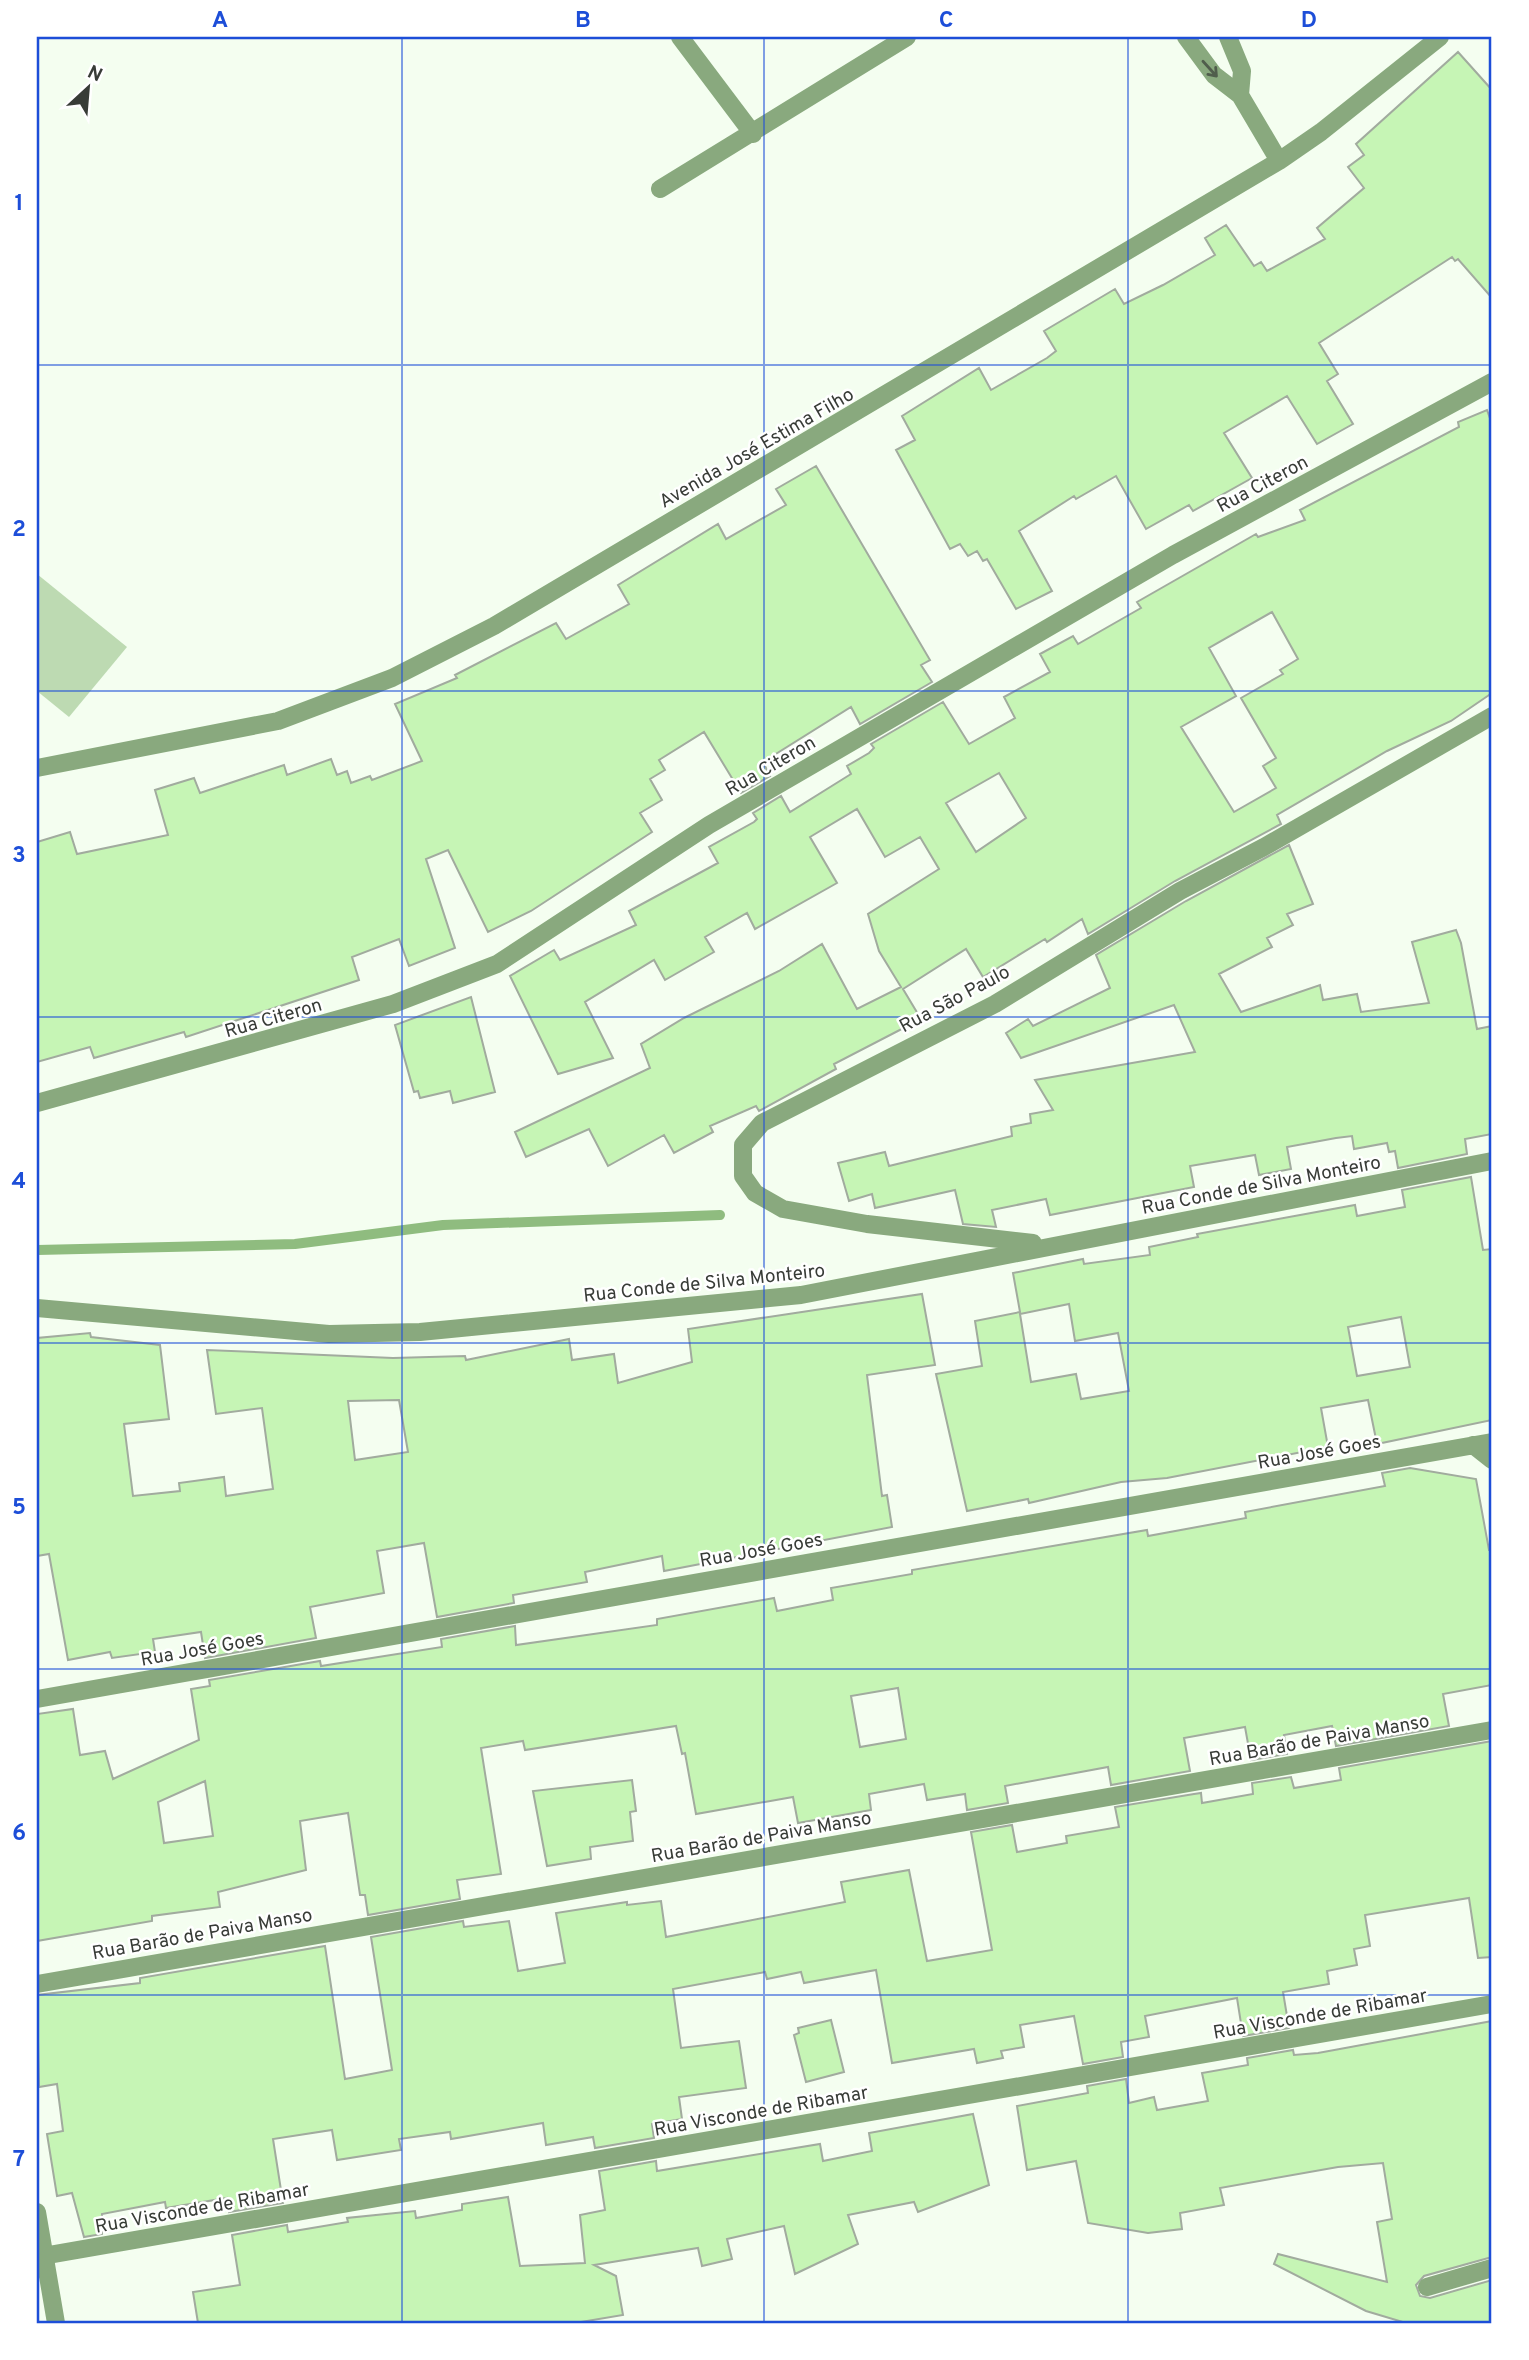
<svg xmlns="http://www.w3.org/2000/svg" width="1529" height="2360" viewBox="0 0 1529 2360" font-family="Overpass,sans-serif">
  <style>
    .pitch { fill: #bddab2 }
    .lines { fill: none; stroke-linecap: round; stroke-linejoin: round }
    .stream { stroke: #8fbc7f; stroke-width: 10 }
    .building { fill: #c6f5b5; stroke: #a1ab9e; stroke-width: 2; fill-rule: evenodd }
    .minor { stroke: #89a97e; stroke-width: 18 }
    .oneway { stroke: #505d4c }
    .grid { fill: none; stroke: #1d4ed8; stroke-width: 2; stroke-opacity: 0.55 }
    .labels { text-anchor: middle; stroke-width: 5; stroke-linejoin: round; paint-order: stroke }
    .street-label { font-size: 19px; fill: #383c37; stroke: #fff }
    .neatline { fill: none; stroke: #1d4ed8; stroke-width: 2.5 }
    .grid-label { font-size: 23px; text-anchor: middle; font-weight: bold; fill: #1d4ed8 }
  </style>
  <rect width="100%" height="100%" fill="#f4fef0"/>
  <path class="pitch" d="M37 574 127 647 69 717 37 691Z"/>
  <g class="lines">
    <path class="stream" d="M37 1250 295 1244 443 1225 720 1215"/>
  </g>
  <path class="building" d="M1458 52 1492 90V298L1458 259 1455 261 1452 257 1319 343 1338 374 1327 381 1353 424 1317 444 1287 396 1224 433 1252 478 1193 511 1189 505 1146 529 1116 476 1076 499 1074 496 1019 531 1052 591 1016 609 987 559 983 561 977 551 968 556 960 544 950 549 896 450 915 440 902 416 979 368 991 390 1047 358 1056 351 1044 331 1115 289 1124 304 1163 285 1215 255 1205 238 1226 225 1254 266 1261 262 1267 271 1325 239 1317 228 1364 188 1348 167 1364 155 1356 144Z
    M1487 410 1492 424V693L1451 721 1387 751 1277 815 1281 824 1175 881 1088 934 1082 919 1047 942 1045 939 983 977 966 949 903 989 921 1019 834 1064 836 1069 759 1111 756 1106 710 1126 713 1132 674 1153 664 1135 608 1166 589 1129 526 1157 515 1132 650 1068 641 1044 684 1018 779 971 822 944 857 1009 901 987 879 951 868 914 939 869 920 837 885 857 857 809 810 837 837 883 755 929 747 913 705 937 714 952 665 980 654 960 585 1002 613 1058 558 1074 510 976 554 950 560 960 636 925 629 911 718 863 709 847 754 822 757 819 753 813 781 796 790 812 851 774 847 766 869 753 874 748 871 744 943 702 969 744 1015 718 1004 697 1050 672 1040 654 1073 636 1078 644 1141 608 1137 602 1256 534 1258 537 1305 520 1300 510 1459 427 1458 422ZM1272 612 1298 659 1280 670 1283 674 1241 698 1276 758 1263 766 1276 788 1234 812 1181 727 1236 696 1209 648ZM999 773 1026 818 976 852 946 803Z
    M816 466 930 660 921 665 932 682 860 724 851 707 763 762 770 776 741 793 704 732 659 760 665 770 650 779 662 800 640 813 652 832 531 911 488 932 448 850 426 859 455 948 409 966 399 939 352 957 359 980 186 1037 184 1032 94 1058 90 1047 37 1062V842L70 832 77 854 168 835 155 790 194 778 200 793 284 765 287 775 331 759 337 775 347 771 351 783 370 776 372 780 422 761 395 704 457 678 455 675 556 623 566 639 629 604 618 585 718 524 726 539 786 505 776 489Z
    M1289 845 1313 904 1287 914 1293 925 1267 938 1272 947 1219 974 1241 1012 1320 985 1323 1000 1357 994 1361 1012 1429 1003 1412 942 1456 930 1461 943 1477 1029 1492 1026V1134L1465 1139 1467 1154 1398 1168 1395 1151 1389 1152 1387 1143 1354 1149 1352 1136 1336 1138 1287 1147 1291 1169 1259 1175 1255 1155 1190 1166 1194 1187 1050 1215 1046 1199 992 1210 996 1227 963 1224 955 1190 875 1208 872 1194 849 1201 838 1163 885 1152 889 1166 1012 1136 1011 1127 1031 1123 1030 1114 1053 1110 1035 1080 1195 1052 1174 1005 1021 1058 1006 1033 1028 1019 1033 1026 1110 988 1096 955 1186 901Z
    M471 997 495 1092 453 1103 450 1091 420 1098 418 1091 414 1092 395 1025Z
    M1471 1177 1483 1250 1492 1249V1420L1377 1444 1368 1400 1321 1408 1328 1447 1167 1478 1121 1482 1029 1503 1028 1499 967 1511 936 1374 982 1366 975 1321 1020 1312 1013 1273 1083 1259 1084 1264 1150 1255 1149 1247 1198 1237 1197 1234 1355 1205 1357 1216 1405 1207 1402 1190ZM1069 1304 1075 1341 1118 1333 1129 1391 1081 1399 1076 1374 1031 1382 1020 1314ZM1401 1317 1410 1367 1357 1376 1348 1327Z
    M922 1294 935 1365 867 1375 882 1496 887 1495 892 1527 664 1571 662 1556 585 1572 587 1582 513 1595 514 1603 437 1617 424 1543 377 1551 384 1593 310 1607 316 1638 205 1658 201 1632 153 1639 155 1652 112 1658 110 1652 68 1660 49 1554 37 1556V1338L90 1333 91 1337 160 1345 169 1419 124 1424 133 1496 180 1491 179 1483 224 1477 226 1496 273 1489 262 1408 216 1414 207 1350 393 1358 465 1356 466 1360 569 1339 572 1360 614 1354 618 1383 692 1362 688 1329ZM399 1400 408 1452 355 1460 348 1401Z
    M1410 1468 1476 1479 1489 1550H1492V1685L1443 1694 1449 1726 1336 1746 1332 1726 1284 1735 1287 1754 1251 1760 1245 1727 1184 1738 1190 1771 1111 1785 1108 1767 1005 1786 1008 1803 967 1810 965 1794 927 1800 924 1784 869 1794 871 1810 798 1823 793 1797 696 1814 685 1753 682 1754 676 1726 525 1750 523 1741 481 1748 501 1874 457 1880 460 1899 368 1915 365 1895H360L348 1813 300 1821 306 1870 218 1892 220 1907 152 1916V1921L37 1941V1714L73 1709 80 1755 105 1751 113 1779 199 1740 191 1689 210 1686 209 1680 320 1661 321 1666 442 1647 441 1639 515 1626 516 1645 657 1625V1619L774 1598 777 1611 833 1600 831 1588 912 1574V1570L1147 1530 1148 1536 1246 1518 1245 1512 1385 1486 1382 1473ZM898 1688 906 1739 860 1747 851 1696ZM205 1781 213 1836 164 1843 158 1802Z
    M1492 1741V1957L1478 1958 1469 1898 1365 1915 1370 1946 1354 1949 1357 1965 1327 1971 1329 1984 1283 1992 1289 2028 1243 2036 1237 1998 1145 2016 1149 2037 1121 2042 1123 2057 1083 2064 1074 2016 1020 2025 1024 2047 1001 2051 1003 2058 977 2063 974 2049 892 2063 876 1970 804 1983 801 1972 767 1979 765 1972 673 1989 681 2048 739 2041 746 2088 679 2097 682 2119 652 2124 654 2138 595 2148 593 2137 546 2145 543 2123 451 2139 450 2132 399 2139 401 2150 337 2160 332 2130 273 2139 283 2203 229 2212 227 2198 166 2208 165 2202 102 2214V2234L84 2237 72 2193 57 2196 47 2134 63 2131 57 2084 39 2087 37 1995 140 1983V1978L325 1946 345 2079 392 2070 371 1937 463 1921 464 1927 509 1921 518 1971 565 1963 556 1913 627 1902V1905L661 1901 666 1937 845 1902 841 1882 909 1870 927 1961 992 1950 971 1832 1012 1825 1017 1852 1067 1843 1066 1836 1119 1827 1115 1807 1194 1794 1201 1793 1202 1803 1253 1794 1252 1783 1291 1777 1294 1788 1341 1780 1339 1768Z
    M632 1780 636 1811 630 1812 633 1841 590 1847 591 1859 547 1866 533 1791Z
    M831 2020 844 2072 806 2082 794 2035 799 2033 798 2028Z
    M1492 2021V2257L1424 2276 1416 2285 1420 2296 1430 2298 1492 2280V2323H1406L1366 2311 1274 2264 1278 2254 1387 2282 1377 2222 1392 2219 1383 2163 1338 2167 1220 2188 1224 2205 1180 2213 1182 2229 1148 2233 1088 2223 1076 2161 1027 2170 1017 2106 1088 2093 1087 2086 1126 2079 1129 2103 1154 2097 1157 2110 1208 2101 1202 2073 1248 2065 1247 2058 1293 2050 1294 2055 1318 2053Z
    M973 2114 989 2185 918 2212 914 2202 848 2215 858 2244 795 2274 784 2226 727 2239 732 2259 702 2266 698 2248 594 2265 616 2276 623 2315 575 2323H198L193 2292 240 2285 232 2235 287 2225 288 2232 348 2222 347 2218 415 2211 416 2218 462 2210V2204L508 2197 520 2266 585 2263 580 2215 605 2210 599 2171 656 2161 657 2171 820 2144 823 2161 872 2151 869 2133Z"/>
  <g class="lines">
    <path class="minor" d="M680 37 753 134
      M1186 37 1214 75 1240 95 1279 161
      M1228 37 1242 71 1240 95
      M660 189 907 37
      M37 768 278 721 392 678 494 626 1279 161 1321 132 1440 37
      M37 1103 393 1004 497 964 709 825 1173 555 1492 382
      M1033 1243 867 1224 783 1209 755 1193 743 1176V1145L762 1123 995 1004 1180 891 1264 847 1492 716
      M37 1308 329 1334 420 1332 801 1295 1492 1161
      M1473 1445 1492 1460
      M37 1699 1492 1442
      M37 1984 1492 1730
      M37 2212 56 2323
      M37 2257 1492 2004
      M1427 2287 1492 2268"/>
  </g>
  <defs><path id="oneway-shaft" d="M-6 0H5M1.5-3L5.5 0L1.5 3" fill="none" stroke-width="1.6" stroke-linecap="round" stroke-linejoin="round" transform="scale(1.75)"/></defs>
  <use class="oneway" href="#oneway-shaft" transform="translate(1210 69) rotate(48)"/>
  <path class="grid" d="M402 37V2323M764 37V2323M1128 37V2323M37 365H1492M37 691H1492M37 1017H1492M37 1343H1492M37 1669H1492M37 1995H1492"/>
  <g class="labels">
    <g class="street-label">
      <text transform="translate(756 447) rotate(-30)" y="7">Avenida José Estima Filho</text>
      <text transform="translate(1262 483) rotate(-28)" y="7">Rua Citeron</text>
      <text transform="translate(770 765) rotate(-30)" y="7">Rua Citeron</text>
      <text transform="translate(954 998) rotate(-28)" y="7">Rua São Paulo</text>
      <text transform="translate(273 1017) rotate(-16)" y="7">Rua Citeron</text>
      <text transform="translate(1261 1184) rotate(-11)" y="7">Rua Conde de Silva Monteiro</text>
      <text transform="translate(704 1282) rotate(-6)" y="7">Rua Conde de Silva Monteiro</text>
      <text transform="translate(1319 1451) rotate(-10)" y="7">Rua José Goes</text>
      <text transform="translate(761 1549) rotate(-10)" y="7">Rua José Goes</text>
      <text transform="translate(202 1648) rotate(-10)" y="7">Rua José Goes</text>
      <text transform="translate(1319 1739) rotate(-10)" y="7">Rua Barão de Paiva Manso</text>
      <text transform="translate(761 1836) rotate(-10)" y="7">Rua Barão de Paiva Manso</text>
      <text transform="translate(202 1933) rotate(-10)" y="7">Rua Barão de Paiva Manso</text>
      <text transform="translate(1320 2013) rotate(-10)" y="7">Rua Visconde de Ribamar</text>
      <text transform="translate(761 2110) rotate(-10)" y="7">Rua Visconde de Ribamar</text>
      <text transform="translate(202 2207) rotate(-10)" y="7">Rua Visconde de Ribamar</text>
    </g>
  </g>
  <rect width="1529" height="2360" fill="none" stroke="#ffffff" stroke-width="77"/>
  <g transform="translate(88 88) rotate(26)" stroke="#ffffff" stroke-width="5" paint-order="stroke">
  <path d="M0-5L12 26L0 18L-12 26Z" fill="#383c37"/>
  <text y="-10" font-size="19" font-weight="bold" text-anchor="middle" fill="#383c37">N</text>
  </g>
  <rect x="38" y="38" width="1452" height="2284" class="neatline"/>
  <g class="grid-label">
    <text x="220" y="27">A</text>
    <text x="583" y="27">B</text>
    <text x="946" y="27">C</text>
    <text x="1309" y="27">D</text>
    <text x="19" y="210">1</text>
    <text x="19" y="536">2</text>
    <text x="19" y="862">3</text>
    <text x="19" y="1188">4</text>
    <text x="19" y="1514">5</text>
    <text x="19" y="1840">6</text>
    <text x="19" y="2166">7</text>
  </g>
</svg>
